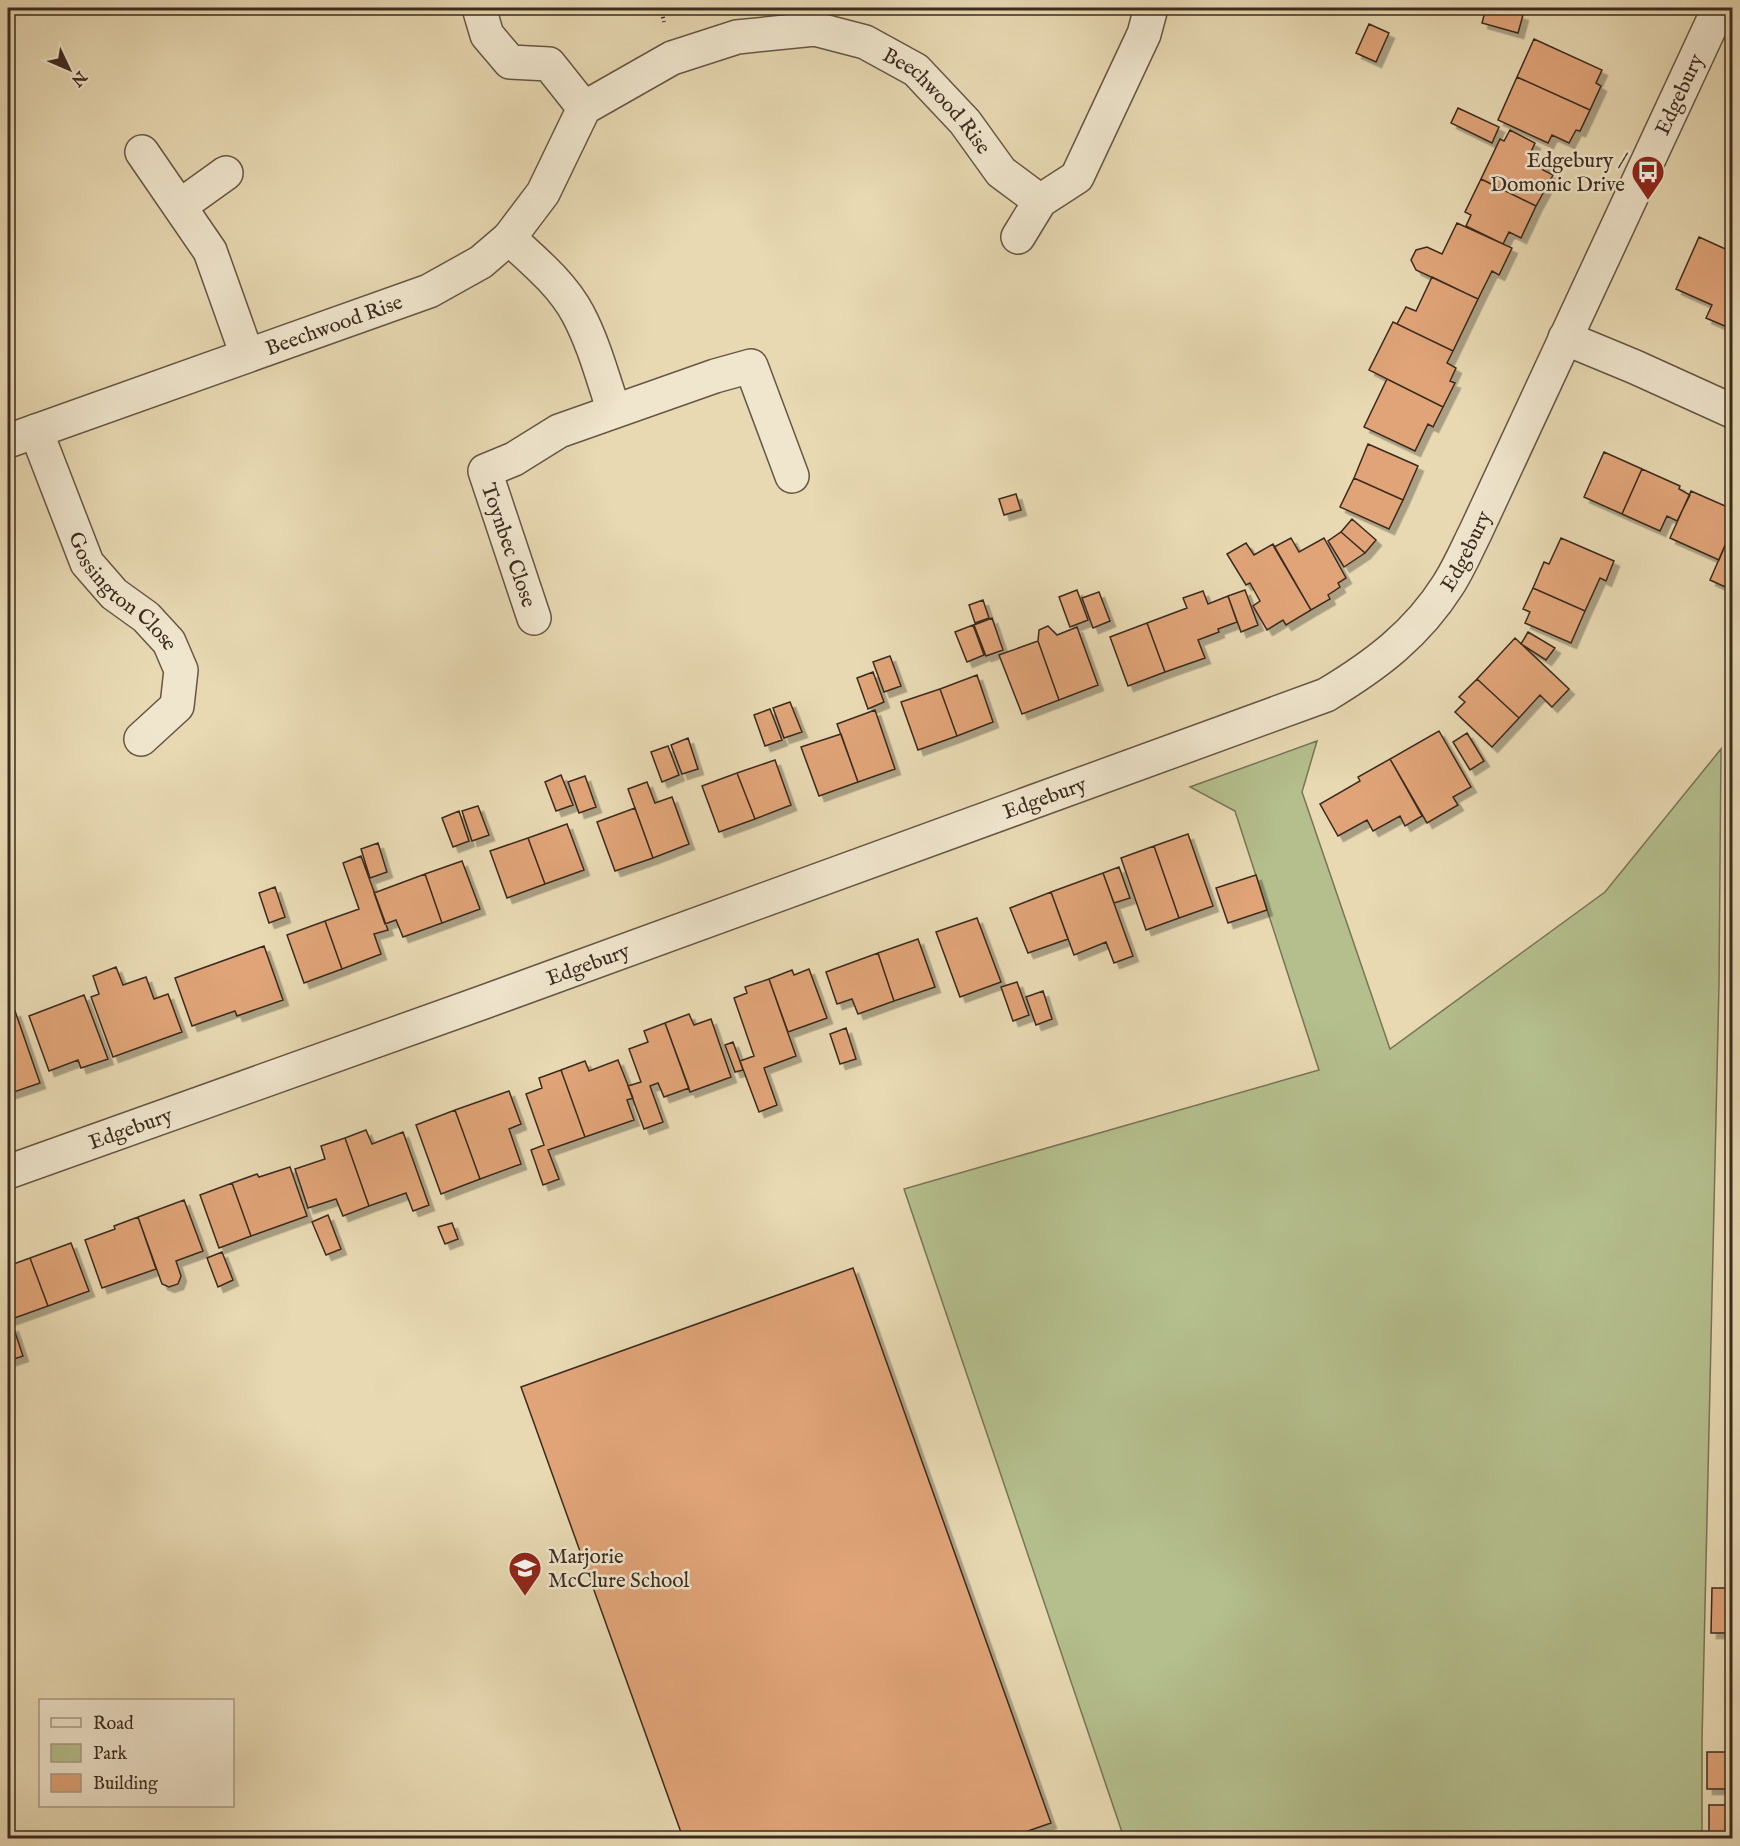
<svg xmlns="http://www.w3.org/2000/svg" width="1740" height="1846" viewBox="0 0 1740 1846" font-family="'IM FELL English',serif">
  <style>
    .green { fill: #b5bf8e; stroke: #787556; stroke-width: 1.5 }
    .building { fill: #e0a478; stroke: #3b2b1f; stroke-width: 1.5; filter: url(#shadow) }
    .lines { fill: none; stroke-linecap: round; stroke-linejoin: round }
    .minor-casing { stroke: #665644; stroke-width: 36 }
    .path { stroke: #3b2b1f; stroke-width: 4; stroke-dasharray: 1.5 3; stroke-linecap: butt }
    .minor { stroke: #f0e6ce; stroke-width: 33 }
    .labels { text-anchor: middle; stroke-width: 5; stroke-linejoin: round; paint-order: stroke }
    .street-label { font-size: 21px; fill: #3b2b1f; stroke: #f0e6ce }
    .poi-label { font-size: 21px; fill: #3b2b1f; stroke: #f0e6ce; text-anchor: end }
  </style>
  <defs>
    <filter id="shadow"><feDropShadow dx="5.5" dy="5.5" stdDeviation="0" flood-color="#0004"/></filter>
  </defs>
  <rect width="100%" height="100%" fill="#e8d9b3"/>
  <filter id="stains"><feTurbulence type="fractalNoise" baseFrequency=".00333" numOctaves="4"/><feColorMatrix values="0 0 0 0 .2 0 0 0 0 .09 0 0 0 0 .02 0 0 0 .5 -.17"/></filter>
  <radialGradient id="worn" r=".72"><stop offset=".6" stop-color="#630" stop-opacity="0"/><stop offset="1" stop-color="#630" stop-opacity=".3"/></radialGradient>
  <path class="green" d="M1317 741 1302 792 1390 1049 1605 892 1721 749 1719 984 1702 1741V1838H1124L904 1189 1319 1070 1235 811 1190 787Z"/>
  <path class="building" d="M1486 8H1495L1523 15 1518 33 1482 23Z
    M1369 24 1389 33 1376 62 1356 53Z
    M1534 39 1602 70 1596 83 1601 86 1590 110 1517 77Z
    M1517 77 1590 110 1580 131 1576 130 1569 143 1552 135 1548 143 1498 120Z
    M1458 108 1499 127 1492 143 1451 123Z
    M1510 130 1535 143 1530 154 1547 162 1543 170 1553 175 1536 206 1481 179 1500 139 1504 141Z
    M1481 179 1536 206 1521 238 1509 232 1503 244 1466 226 1471 215 1465 212Z
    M1457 223 1512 248 1499 275 1492 271 1478 299 1416 270 1411 260 1416 250 1427 247 1442 254Z
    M1699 237 1732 252V316L1727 327 1706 318 1712 305 1676 289Z
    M1432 277 1478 299 1453 351 1397 324 1406 307 1416 311Z
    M1732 316V330L1727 327Z
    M1393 322 1453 351 1447 363 1456 368 1450 381 1455 383 1443 407 1369 370Z
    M1387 379 1443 407 1433 427 1428 424 1415 451 1364 427Z
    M1368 444 1418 466 1403 500 1354 478Z
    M1604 452 1642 469 1622 514 1584 497Z
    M1642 469 1680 486 1679 489 1690 495 1677 521 1667 516 1660 531 1622 514Z
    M1354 478 1403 500 1389 529 1340 507Z
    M1691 491 1732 509V529L1719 560 1670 538Z
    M1016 494 1021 510 1004 515 999 499Z
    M1352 519 1376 540 1365 553 1341 532Z
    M1732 529V590L1710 580Z
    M1341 532 1365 553 1344 567 1328 541Z
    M1291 538 1299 552 1324 538 1346 578 1338 583 1340 587 1328 595 1330 599 1311 610 1274 547Z
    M1561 538 1614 561 1606 581 1600 578 1585 611 1533 588 1544 562 1549 564Z
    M1246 543 1254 555 1273 544 1311 610 1286 625 1283 620 1267 630 1253 606 1260 601 1250 583 1246 585 1227 554Z
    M1533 588 1585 611 1571 643 1525 623 1530 612 1523 609Z
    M1077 590 1088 620 1070 627 1059 597Z
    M1245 590 1258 625 1241 632 1228 596Z
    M1203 591 1208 604 1228 596 1237 622 1218 629 1219 632 1198 640 1205 658 1165 672 1147 623 1187 608 1183 598Z
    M1099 592 1110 621 1093 628 1082 598Z
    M983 600 989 618 975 623 969 605Z
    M992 618 1003 650 986 656 974 625Z
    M1147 623 1165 672 1128 686 1110 637Z
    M973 625 984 655 967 662 955 632Z
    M1048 626 1057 635 1077 627 1098 685 1059 700 1038 641 1039 630Z
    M1528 632 1555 648 1546 660 1521 644Z
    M1515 638 1569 689 1552 707 1540 695 1519 718 1477 679Z
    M1038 641 1059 700 1022 714 999 655Z
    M890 656 901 686 884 692 873 662Z
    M873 672 884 702 868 709 857 678Z
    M977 675 993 722 957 736 940 689Z
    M1477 679 1519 718 1492 747 1455 712 1465 702 1459 697Z
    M940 689 957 736 918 750 901 702Z
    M790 702 802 732 784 738 773 708Z
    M770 709 782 740 765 746 754 715Z
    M875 710 895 769 858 782 837 724Z
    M1439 731 1471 787 1453 797 1458 805 1427 823 1390 759Z
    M1467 733 1484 761 1470 770 1453 742Z
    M841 734 858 782 819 796 801 747Z
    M688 738 698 769 682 774 671 745Z
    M668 746 679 775 662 782 651 752Z
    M1390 759 1422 816 1405 826 1400 816 1373 831 1367 820 1338 836 1320 804 1360 781 1358 777Z
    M775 760 791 805 755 819 737 773Z
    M737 773 755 819 719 832 702 786Z
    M561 775 573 805 556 811 545 782Z
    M585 776 596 807 579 813 568 782Z
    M647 782 655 803 672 797 689 844 653 858 628 789Z
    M478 806 489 835 472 841 462 811Z
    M635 808 653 858 615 871 597 822Z
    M459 811 469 841 453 847 442 818Z
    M567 824 584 870 545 884 528 838Z
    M1188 834 1213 906 1179 918 1154 846Z
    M528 838 545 884 507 898 490 851Z
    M378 843 387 872 370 878 361 849Z
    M1154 846 1179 918 1146 930 1121 858Z
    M361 856 388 930 374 934 381 954 342 969 325 921 359 909 343 863Z
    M462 861 480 909 442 923 425 874Z
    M1119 867 1130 898 1114 903 1103 873Z
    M1103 873 1133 956 1114 963 1106 942 1074 955 1051 892Z
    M425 874 442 923 403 937 396 920 385 924 374 893Z
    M1256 875 1267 910 1228 923 1216 888Z
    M275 887 285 917 269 923 259 893Z
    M1051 892 1068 939 1028 953 1010 908Z
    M977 918 1001 982 960 997 936 932Z
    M325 921 342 969 304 983 287 935Z
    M918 939 935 987 894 1001 878 953Z
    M264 946 283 1000 237 1016 235 1011 192 1026 175 978Z
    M878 953 894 1001 858 1014 852 999 837 1004 826 972Z
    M116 967 123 985 146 977 154 999 168 994 182 1032 113 1057 91 997 99 994 93 976Z
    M809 969 827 1018 788 1032 769 979 792 970 794 975Z
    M769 979 796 1056 764 1068 777 1105 759 1112 740 1061 754 1056 734 998 747 993 745 987Z
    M1017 982 1029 1015 1013 1021 1001 987Z
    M1043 991 1052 1019 1036 1025 1026 997Z
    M84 995 108 1059 81 1068 78 1060 49 1071 29 1016Z
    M15 1011 40 1083 8 1094V1014Z
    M689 1014 694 1025 711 1019 731 1077 690 1092 665 1023Z
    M665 1023 689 1088 664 1097 658 1083 650 1086 663 1122 644 1129 628 1086 641 1082 629 1049 648 1042 644 1031Z
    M846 1028 856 1059 840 1064 830 1034Z
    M733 1042 743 1070 735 1072 725 1045Z
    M618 1060 633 1098 627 1100 634 1120 585 1137 561 1070 585 1061 589 1071Z
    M561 1070 585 1137 548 1150 559 1179 543 1185 531 1150 544 1145 526 1094 542 1088 539 1078Z
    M509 1091 521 1124 509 1129 521 1164 480 1179 455 1110Z
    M455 1110 480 1179 441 1194 416 1125Z
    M366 1130 372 1144 403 1132 429 1205 413 1211 406 1193 369 1206 345 1138Z
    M345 1138 369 1206 343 1216 336 1199 308 1208 295 1169 325 1159 321 1146Z
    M290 1167 307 1216 251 1236 232 1183 257 1174 259 1177Z
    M232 1183 251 1236 219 1248 200 1195Z
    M184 1200 203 1251 176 1261 181 1276 178 1284 169 1287 162 1284 138 1217Z
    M328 1215 341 1249 326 1255 312 1222Z
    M138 1217 156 1269 102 1288 85 1240 115 1229 114 1226Z
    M452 1223 458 1239 445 1244 438 1227Z
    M71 1243 89 1291 48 1306 30 1258Z
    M222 1252 233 1280 218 1287 207 1258Z
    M30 1258 48 1306 9 1320 8 1316V1266Z
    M853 1268 1051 1823 1008 1838H683L521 1387Z
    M13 1326 23 1356 8 1361V1327Z
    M1712 1588H1732V1633H1711Z
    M1707 1752H1732V1789H1707Z
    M1709 1805H1732V1838H1709Z"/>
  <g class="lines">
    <g class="minor-casing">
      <g id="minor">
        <path d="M479 8 487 35 510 62 549 64 584 108"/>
        <path d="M142 152 210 251 247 355"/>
        <path d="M180 206 226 173"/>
        <path d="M1018 237 1040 201 1077 177 1144 34 1151 8"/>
        <path d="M509 238C534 261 562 284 578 314 594 344 603 379 614 411"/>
        <path d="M1565 338 1635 367 1732 411"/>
        <path id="s1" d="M36 431 87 563 114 594 146 617 169 642 181 670 177 706 141 739"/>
        <path id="s2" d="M8 441 429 291 481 262 509 238 543 193 584 108 672 58 737 37 815 29 865 42 916 70 965 122 1001 172 1040 201"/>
        <path d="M534 618 485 471 514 459 559 431 715 376 751 366 792 476"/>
        <path id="s3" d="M8 1172 484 1002 1326 695C1376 665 1417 634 1448 585 1459 568 1467 549 1476 531L1719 8"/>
      </g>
    </g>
    <path class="path" d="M661 8 664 22"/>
    <use href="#minor" class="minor"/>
  </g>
  <defs>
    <g id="bus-pin" transform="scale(1.725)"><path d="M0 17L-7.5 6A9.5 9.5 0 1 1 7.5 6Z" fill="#8f2418" stroke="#f0e6ce"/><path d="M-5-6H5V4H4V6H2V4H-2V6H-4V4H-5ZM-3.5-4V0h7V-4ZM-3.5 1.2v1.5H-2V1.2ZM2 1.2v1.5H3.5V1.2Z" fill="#fff"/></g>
    <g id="school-pin" transform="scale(1.725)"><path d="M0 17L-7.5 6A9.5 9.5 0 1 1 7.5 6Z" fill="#8f2418" stroke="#f0e6ce"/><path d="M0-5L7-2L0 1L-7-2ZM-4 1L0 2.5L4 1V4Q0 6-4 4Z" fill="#fff"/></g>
  </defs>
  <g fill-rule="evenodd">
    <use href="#bus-pin" x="1648" y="172"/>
    <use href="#school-pin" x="525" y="1568"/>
  </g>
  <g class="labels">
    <g class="street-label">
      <text dy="7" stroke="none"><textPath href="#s3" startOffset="2110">Edgebury</textPath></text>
      <text dy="7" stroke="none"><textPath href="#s2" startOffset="1088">Beechwood Rise</textPath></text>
      <text dy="7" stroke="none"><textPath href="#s2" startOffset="346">Beechwood Rise</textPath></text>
      <text transform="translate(509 545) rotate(71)" y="7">Toynbec Close</text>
      <text dy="7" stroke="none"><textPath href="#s3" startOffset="1606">Edgebury</textPath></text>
      <text dy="7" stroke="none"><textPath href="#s1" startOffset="186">Gossington Close</textPath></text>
      <text dy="7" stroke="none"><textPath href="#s3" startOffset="1102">Edgebury</textPath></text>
      <text dy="7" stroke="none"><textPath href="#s3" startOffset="616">Edgebury</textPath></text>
      <text dy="7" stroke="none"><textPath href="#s3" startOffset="130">Edgebury</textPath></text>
    </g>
    <g class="poi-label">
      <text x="1625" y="167">Edgebury /<tspan x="1625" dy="24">Domonic Drive</tspan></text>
      <text x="548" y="1563" text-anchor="start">Marjorie<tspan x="548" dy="24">McClure School</tspan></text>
    </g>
  </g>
  <rect width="1740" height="1846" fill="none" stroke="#e8d9b3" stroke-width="30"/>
  <rect x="9" y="9" width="1722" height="1828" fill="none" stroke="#3b2b1f" stroke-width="3"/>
  <rect x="15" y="15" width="1710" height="1816" fill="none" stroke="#3b2b1f" stroke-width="1.5"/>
  <rect x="39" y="1699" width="195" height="108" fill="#f0e6ce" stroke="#a89b88" stroke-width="1.5"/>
  <rect x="51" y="1718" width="30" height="9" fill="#f0e6ce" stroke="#a89b88" stroke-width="1.5"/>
  <text x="93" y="1729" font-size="18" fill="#3b2b1f">Road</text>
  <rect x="51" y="1744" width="30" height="18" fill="#b5bf8e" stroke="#a89b88" stroke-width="1.5"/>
  <text x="93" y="1759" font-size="18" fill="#3b2b1f">Park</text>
  <rect x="51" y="1774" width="30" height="18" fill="#e0a478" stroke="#a89b88" stroke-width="1.5"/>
  <text x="93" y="1789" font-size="18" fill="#3b2b1f">Building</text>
  <g transform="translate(69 69) rotate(134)" stroke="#f0e6ce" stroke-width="4.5" paint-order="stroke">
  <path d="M0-4.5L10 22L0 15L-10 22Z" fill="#3b2b1f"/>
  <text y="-9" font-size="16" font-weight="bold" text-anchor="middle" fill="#3b2b1f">N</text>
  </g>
  <rect width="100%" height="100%" filter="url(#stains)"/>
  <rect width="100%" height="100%" fill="url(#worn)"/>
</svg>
